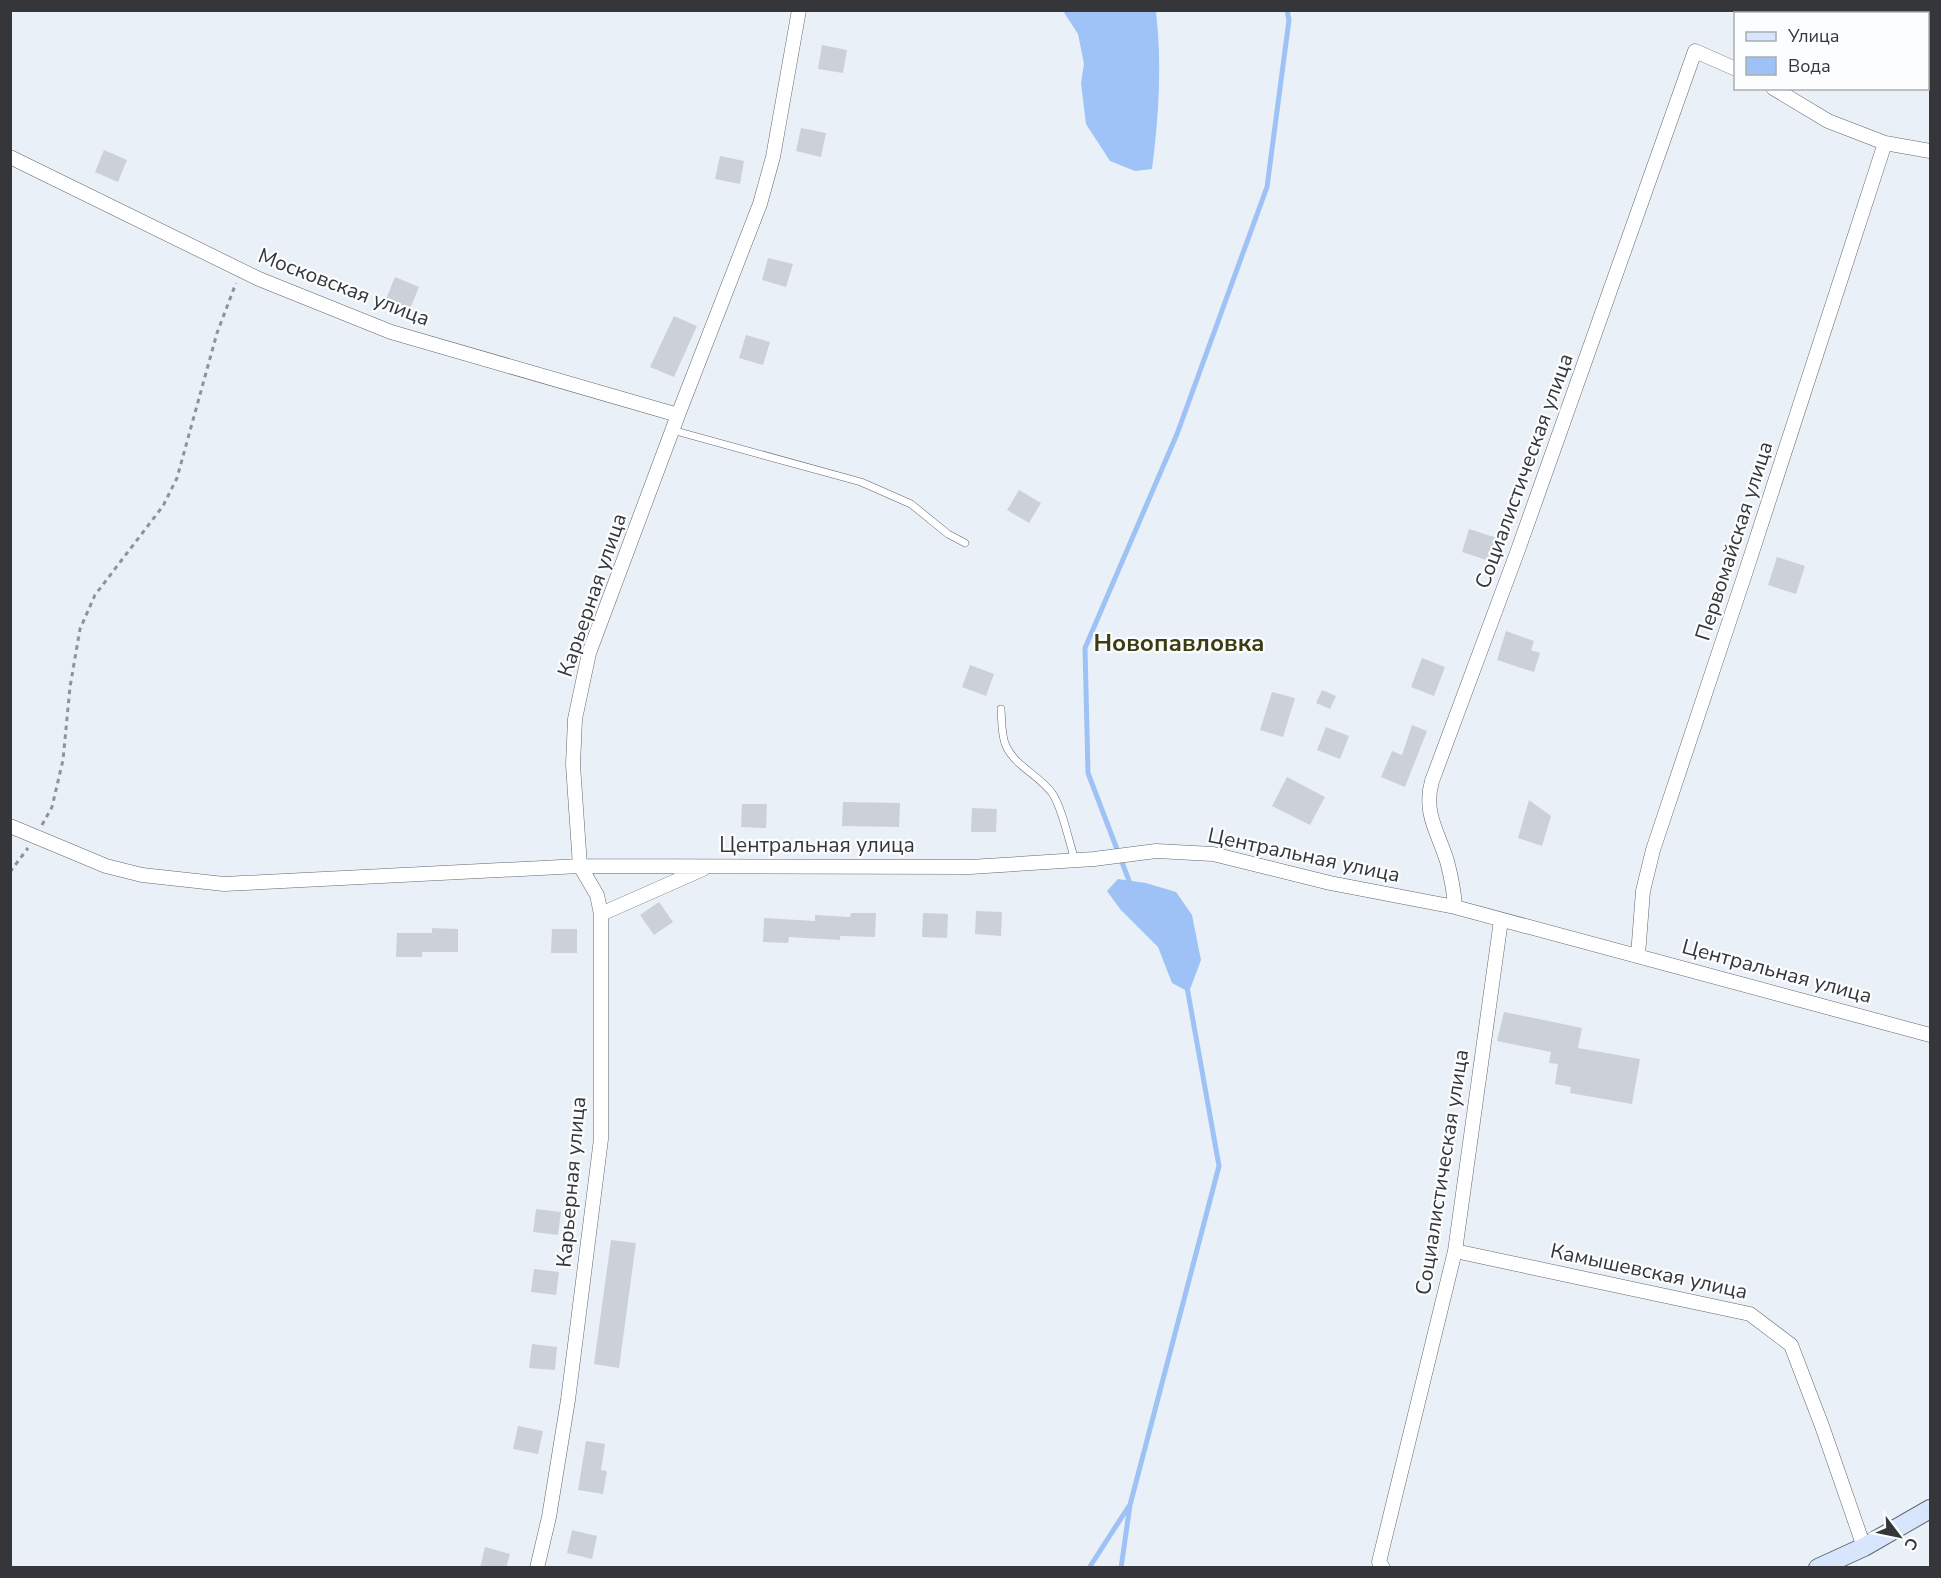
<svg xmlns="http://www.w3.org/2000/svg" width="1941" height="1578" viewBox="0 0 1941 1578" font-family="'Nunito Sans',sans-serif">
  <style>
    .forest { fill: #9fc3f6 }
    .water { fill: #9ec2f5 }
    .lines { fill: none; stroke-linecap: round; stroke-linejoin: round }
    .stream { stroke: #9ec2f5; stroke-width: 5 }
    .building { fill: #ccd1d9 }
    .lane-casing { stroke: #62676e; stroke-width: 8 }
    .street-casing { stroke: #62676e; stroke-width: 15 }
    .secondary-casing { stroke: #62676e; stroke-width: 20 }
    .path { stroke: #8f9399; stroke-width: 3; stroke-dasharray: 4.5 4.5; stroke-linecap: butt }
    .lane { stroke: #fff; stroke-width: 7 }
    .street { stroke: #fff; stroke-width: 14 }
    .secondary { stroke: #d7e6fc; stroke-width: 18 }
    .labels { text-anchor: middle; stroke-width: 4.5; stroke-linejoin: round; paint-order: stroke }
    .street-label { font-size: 21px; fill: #343639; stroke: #fbfdfe }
    .quarter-label { font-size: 24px; font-weight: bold; fill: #3c3b12; stroke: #fbfdfe }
  </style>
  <rect width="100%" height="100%" fill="#eaf0f8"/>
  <path class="forest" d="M1063 11H1156C1162 64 1159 116 1152 169L1135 171 1110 161 1086 124 1081 83 1084 64 1078 34Z"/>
  <path class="water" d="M1118 879 1146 883 1176 892 1192 915 1201 960 1189 992 1172 983 1158 947 1120 909 1107 891Z"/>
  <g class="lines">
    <path class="stream" d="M1131 886 1088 773 1085 648 1177 434 1267 187 1289 20 1287 10
      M1089 1568 1129 1506
      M1121 1568 1130 1505 1219 1166 1187 987"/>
  </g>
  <path class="building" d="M822 45 847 50 843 73 818 69Z
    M801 128 826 133 821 157 796 151Z
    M104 150 127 160 118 182 95 172Z
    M720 156 744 161 740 184 715 179Z
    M768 258 793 264 786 287 762 280Z
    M395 277 419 287 410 309 386 299Z
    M674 316 697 326 674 377 650 367Z
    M746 335 770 342 763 365 739 358Z
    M1019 490 1041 503 1029 523 1007 510Z
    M1469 529 1497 538 1489 561 1462 552Z
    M1777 557 1805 566 1796 594 1768 585Z
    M1506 631 1534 641 1531 650 1540 653 1534 672 1497 660Z
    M1422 658 1445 667 1434 696 1411 687Z
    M970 665 994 674 986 696 962 687Z
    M1322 690 1336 696 1330 709 1316 703Z
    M1272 692 1295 698 1283 737 1260 730Z
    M1412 725 1427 731 1405 787 1381 777 1392 751 1402 755Z
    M1326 727 1349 736 1340 759 1317 750Z
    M1287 777 1325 797 1310 825 1272 806Z
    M1529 800 1551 816 1542 846 1518 838Z
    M843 802 900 803 899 827 842 826Z
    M742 804H767L766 828 741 827Z
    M972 808 997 809 996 832H971Z
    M659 902 673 922 654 935 640 915Z
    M976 911 1002 912 1001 936 975 934Z
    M851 913H876L875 937 840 936V940L789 937 788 943 763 942 764 918 815 921V915L850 917Z
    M923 913 948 914 947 938 922 937Z
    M432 928 458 929V952H422V957H396L397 933H432Z
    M552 929H577V953H551Z
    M1504 1012 1582 1028 1578 1048 1640 1059 1632 1104 1570 1093 1571 1087 1555 1084 1558 1064 1549 1063 1551 1052 1497 1041Z
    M536 1209 561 1212 558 1235 533 1232Z
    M611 1240 636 1243 619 1368 594 1364Z
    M534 1269 559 1272 556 1295 531 1292Z
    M532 1344 557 1347 555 1370 529 1368Z
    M518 1426 543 1431 538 1454 513 1449Z
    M586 1441 605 1444 601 1470 607 1471 603 1494 578 1490Z
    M572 1530 597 1536 592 1559 567 1553Z
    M485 1547 510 1554 506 1568H480Z"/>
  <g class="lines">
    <g class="lane-casing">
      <path id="lane" d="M672 430 861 482 911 504 948 534 965 543
        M1001 709C1002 721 1001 735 1006 746 1016 767 1039 775 1052 793 1062 807 1069 842 1075 860"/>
    </g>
    <g class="street-casing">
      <path id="street" d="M1773 88 1828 121 1885 143 1930 151
        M10 157 259 279 391 332 678 415
        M10 826 106 866 142 875 224 884 580 866 970 867 1094 859 1156 851 1213 854 1330 883 1455 907 1930 1035
        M1455 907C1454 891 1451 876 1447 861 1438 832 1423 813 1432 781L1518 550 1695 51 1736 69
        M601 914 703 869
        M1638 955 1643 891 1653 850 1745 574 1885 143
        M1455 1251 1750 1314 1791 1345 1822 1426 1864 1547
        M537 1568 549 1517 568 1400 601 1139V914L597 895 580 866 573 765 575 719 589 653 678 415 760 204 773 157 799 10
        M1383 1568 1379 1562 1455 1251 1501 920"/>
    </g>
    <g class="secondary-casing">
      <path id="secondary" d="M1818 1568 1864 1547 1930 1509"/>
    </g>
    <path class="path" d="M42 825 52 807 63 760 70 687 80 629 95 595 163 506 177 478 217 333 236 283
      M10 872 28 848"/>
    <use href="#lane" class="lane"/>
    <use href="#street" class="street"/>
    <use href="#secondary" class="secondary"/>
  </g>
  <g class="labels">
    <g class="street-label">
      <text transform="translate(344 287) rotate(21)" y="7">Московская улица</text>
      <text transform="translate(1524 471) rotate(-70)" y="7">Социалистическая улица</text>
      <text transform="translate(1734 541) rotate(-72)" y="7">Первомайская улица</text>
      <text transform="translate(592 595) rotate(-71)" y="7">Карьерная улица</text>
      <text x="817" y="852">Центральная улица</text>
      <text transform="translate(1304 855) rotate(12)" y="7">Центральная улица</text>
      <text transform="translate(1777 971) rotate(15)" y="7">Центральная улица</text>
      <text transform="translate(1442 1172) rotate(-81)" y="7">Социалистическая улица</text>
      <text transform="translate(571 1182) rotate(-85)" y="7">Карьерная улица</text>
      <text transform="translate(1649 1271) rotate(12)" y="7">Камышевская улица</text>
    </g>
    <g class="quarter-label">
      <text x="1179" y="651">Новопавловка</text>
    </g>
  </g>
  <rect width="1941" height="1578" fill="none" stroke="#343639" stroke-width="24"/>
  <rect x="1734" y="12" width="195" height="78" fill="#fbfdfe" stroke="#abadaf" stroke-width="1.5"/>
  <rect x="1746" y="32" width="30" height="9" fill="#d7e6fc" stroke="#abadaf" stroke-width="1.5"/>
  <text x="1788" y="42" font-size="18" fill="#343639">Улица</text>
  <rect x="1746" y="57" width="30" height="18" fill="#9ec2f5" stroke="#abadaf" stroke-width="1.5"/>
  <text x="1788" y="72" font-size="18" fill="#343639">Вода</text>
  <g transform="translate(1899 1536) rotate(122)" stroke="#fbfdfe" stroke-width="4.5" paint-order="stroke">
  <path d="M0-4.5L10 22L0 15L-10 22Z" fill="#343639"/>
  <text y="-9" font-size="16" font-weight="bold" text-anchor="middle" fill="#343639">С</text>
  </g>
</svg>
